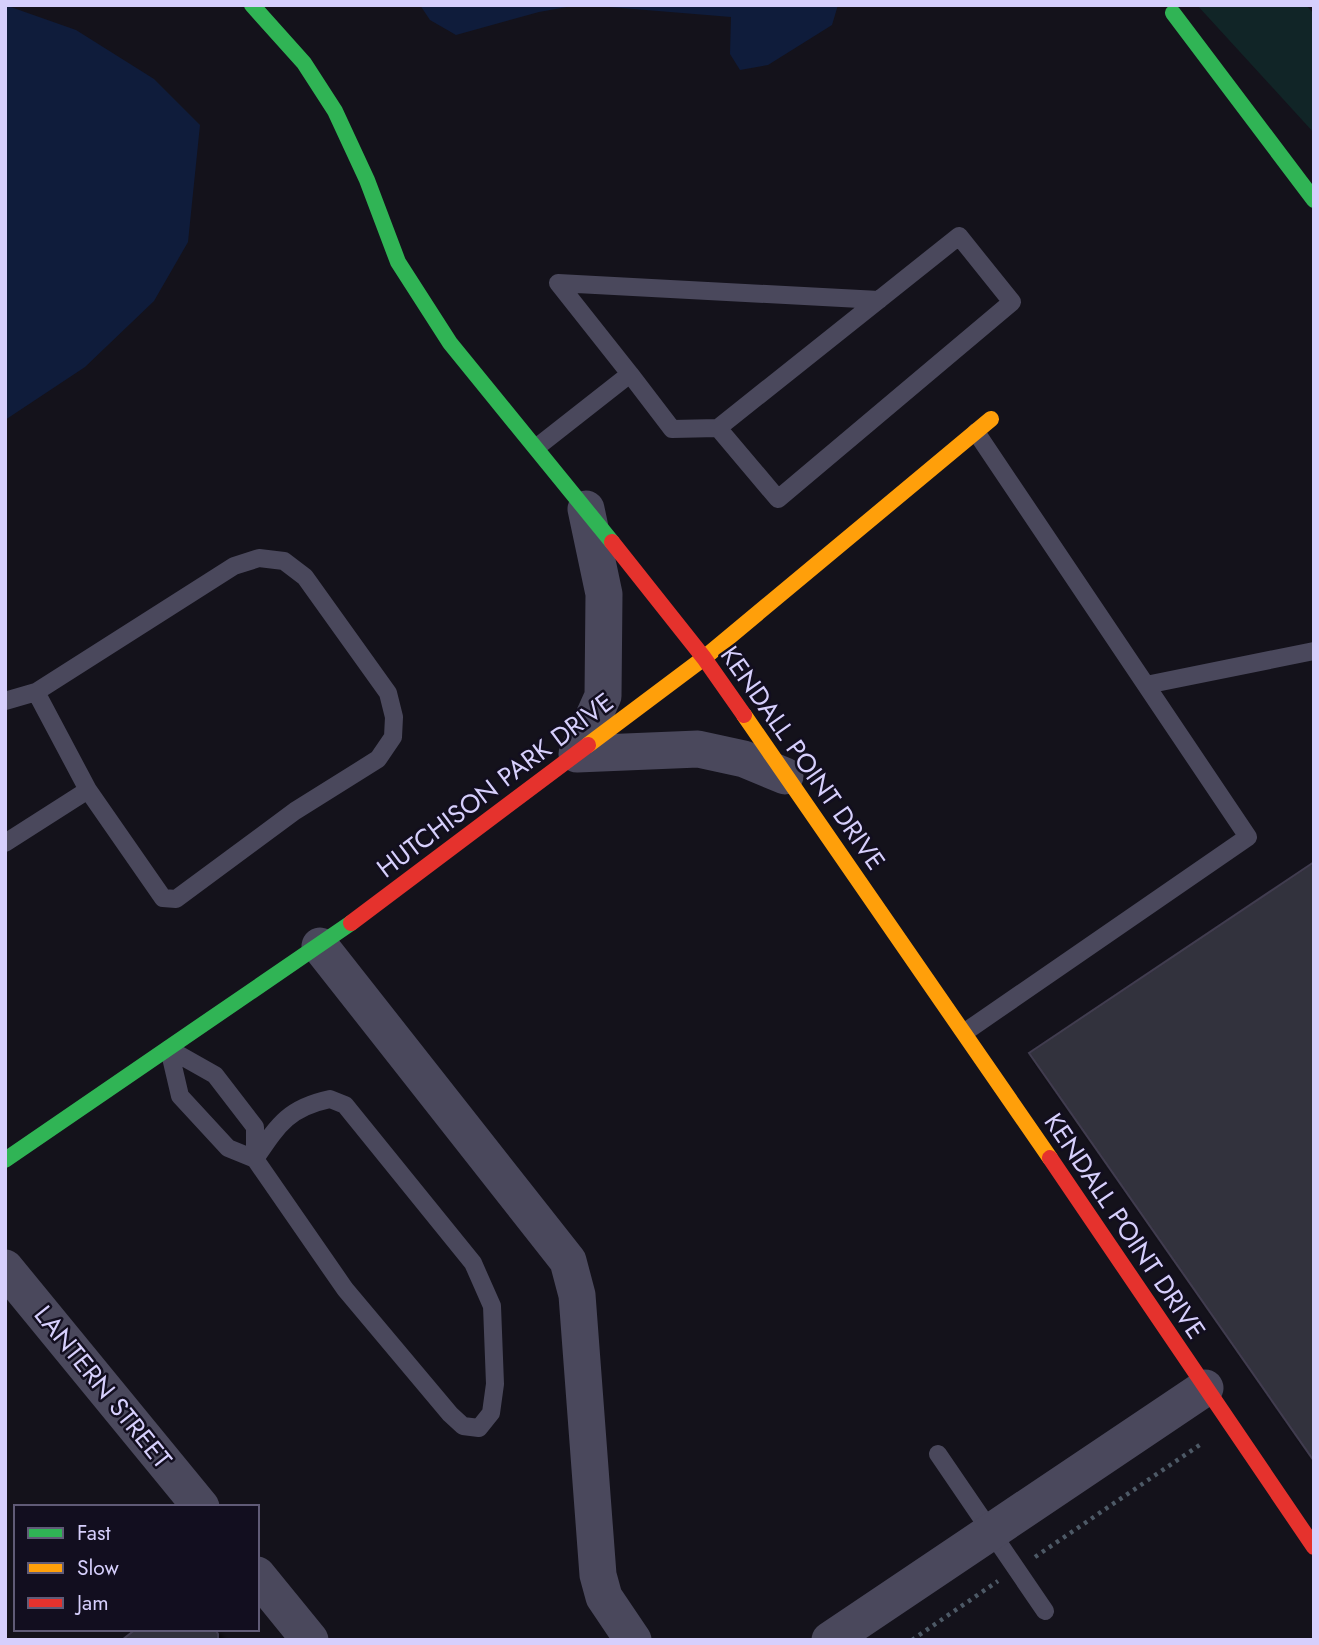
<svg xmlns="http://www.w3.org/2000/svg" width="1319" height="1645" viewBox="0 0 1319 1645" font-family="Jost,sans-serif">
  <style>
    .green { fill: #112527 }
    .water { fill: #0f1c3b }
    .building { fill: #32303d; stroke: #413c4f; stroke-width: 2; filter: url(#shadow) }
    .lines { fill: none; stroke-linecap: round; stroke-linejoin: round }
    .path { stroke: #4d5966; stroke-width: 4.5; stroke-dasharray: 3.5 5; stroke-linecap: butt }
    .lane { stroke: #4a485c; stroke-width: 18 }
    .street { stroke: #4a485c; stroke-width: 37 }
    .fast { stroke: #30b455; stroke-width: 16 }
    .slow { stroke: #ff9f0a; stroke-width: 16 }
    .jam { stroke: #e5322d; stroke-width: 16 }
    .labels { text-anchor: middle; stroke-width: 5; stroke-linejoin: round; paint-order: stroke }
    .street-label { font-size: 26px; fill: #d6cffc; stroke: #120e1f }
  </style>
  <defs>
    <filter id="shadow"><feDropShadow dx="6" dy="6" stdDeviation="2" flood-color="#0009"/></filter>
  </defs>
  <rect width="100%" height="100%" fill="#14121b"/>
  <path class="green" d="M1197 5H1306L1314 14V133Z"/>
  <path class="water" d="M5 5 76 30 154 79 200 125 188 242 154 301 85 367 5 420Z
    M420 5H578L539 12 456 35 430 20Z
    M585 5H838L832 25 768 65 740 70 730 54 731 17Z"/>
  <path class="building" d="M1314 862V1461L1029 1053Z
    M136 1629H215L218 1634V1640H122Z"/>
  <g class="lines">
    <path class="path" d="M1035 1557 1201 1444
      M912 1640 998 1581"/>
    <path class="lane" d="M630 374 558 283 879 300
      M537 447 630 374 672 429 718 428 959 236 1012 302 778 499 718 428
      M1146 685 1314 651
      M5 701 36 692 234 566 259 558 284 561 305 577 388 693 394 717 393 737 378 759 295 811 176 899 163 898 88 790
      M5 843 88 790 36 692
      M965 1032 1248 837 976 432
      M169 1049 215 1075 255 1127V1159L228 1148 180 1096Z
      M330 1099 345 1105 473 1263 492 1306 495 1384 491 1413 479 1428 463 1426 450 1414 345 1289 255 1159C278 1125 288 1108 330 1099Z
      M938 1454 1045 1611"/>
    <path class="street" d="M586 509 604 594 603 696 577 754 698 749 744 759 785 776
      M320 946 568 1261 577 1295 598 1575 604 1597 633 1640
      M5 1268 201 1507
      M257 1575 310 1640
      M830 1640 1205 1388"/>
    <path class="fast" d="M252 5 304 63 335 111 367 180 398 262 450 343 612 542
      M1173 13 1314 200
      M5 1160 351 923"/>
    <path class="slow" d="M744 715 1050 1158
      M588 745 704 658 991 419"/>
    <path class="jam" d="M612 542 704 658 744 715
      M351 923 588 745
      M1050 1158 1314 1547"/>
  </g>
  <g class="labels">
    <g class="street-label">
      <text transform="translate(803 758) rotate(55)" y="9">KENDALL POINT DRIVE</text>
      <text transform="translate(495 785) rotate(-37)" y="9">HUTCHISON PARK DRIVE</text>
      <text transform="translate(1125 1226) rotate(56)" y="9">KENDALL POINT DRIVE</text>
      <text transform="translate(103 1387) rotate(51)" y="9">LANTERN STREET</text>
    </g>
  </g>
  <rect width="1319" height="1645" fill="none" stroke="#d6cffc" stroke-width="14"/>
  <rect x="14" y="1505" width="245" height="126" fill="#120e1f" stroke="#605b77" stroke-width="2"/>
  <rect x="28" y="1528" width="35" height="10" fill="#30b455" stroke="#605b77" stroke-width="2"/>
  <text x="77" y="1540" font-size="21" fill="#d6cffc">Fast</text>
  <rect x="28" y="1563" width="35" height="10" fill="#ff9f0a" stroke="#605b77" stroke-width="2"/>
  <text x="77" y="1575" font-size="21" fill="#d6cffc">Slow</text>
  <rect x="28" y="1598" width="35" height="10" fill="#e5322d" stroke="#605b77" stroke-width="2"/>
  <text x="77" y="1610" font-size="21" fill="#d6cffc">Jam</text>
</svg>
